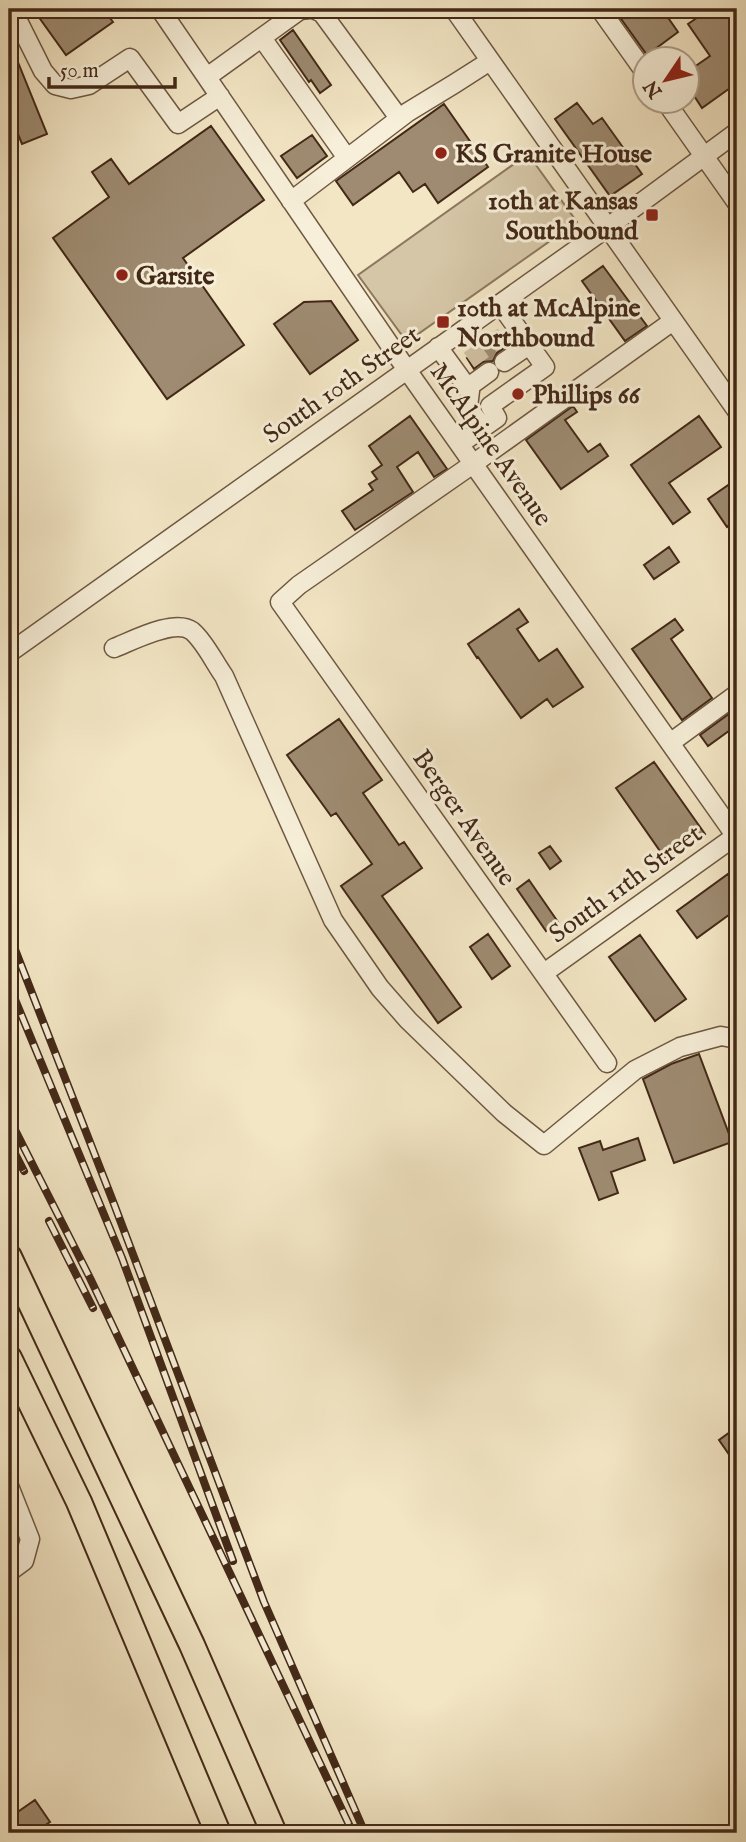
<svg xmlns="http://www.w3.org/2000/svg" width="746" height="1842" viewBox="0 0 746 1842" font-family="'IM FELL English',serif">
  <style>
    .green { fill: #d5c6a7; stroke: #8c775f; stroke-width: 2 }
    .building { fill: #9e8b71; stroke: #422817; stroke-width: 2 }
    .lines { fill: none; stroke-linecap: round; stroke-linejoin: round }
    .minor-tunnel { stroke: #d0c0a2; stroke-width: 18; stroke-dasharray: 18 9; stroke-linecap: butt }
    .minor-casing { stroke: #6e5842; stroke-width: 21 }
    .highway-casing { stroke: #422817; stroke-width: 28 }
    .minor { stroke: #f7efd9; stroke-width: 18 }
    .highway { stroke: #f3e6c5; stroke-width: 24 }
    .rail-casing { stroke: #422817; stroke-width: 8 }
    .rail { stroke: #f7efd9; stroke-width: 5; stroke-dasharray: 16; stroke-linecap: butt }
    .poi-dot { fill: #8f2418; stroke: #f7efd9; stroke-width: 2.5 }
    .labels { text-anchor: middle; stroke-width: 6; stroke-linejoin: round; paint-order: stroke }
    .poi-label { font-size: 26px; font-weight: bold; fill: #422817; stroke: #f7efd9; text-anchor: start }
    .street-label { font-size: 26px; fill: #422817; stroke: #f7efd9 }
  </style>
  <rect width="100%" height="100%" fill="#f3e6c5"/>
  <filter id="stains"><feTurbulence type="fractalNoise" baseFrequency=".00286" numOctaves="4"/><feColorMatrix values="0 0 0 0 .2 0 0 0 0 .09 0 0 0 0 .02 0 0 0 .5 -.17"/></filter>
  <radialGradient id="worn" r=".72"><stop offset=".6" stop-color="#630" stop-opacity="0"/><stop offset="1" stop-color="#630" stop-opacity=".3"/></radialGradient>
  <path class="green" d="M528 154 577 222 411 339 401 334 358 275Z"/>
  <path class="building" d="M33 9H103L113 22 66 55Z
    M614 9H662L678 32 647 55Z
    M710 9H722L737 30V83L702 108 687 85V72L710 56 688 24Z
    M293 30 331 85 320 93 311 80 309 82 280 40Z
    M9 40 47 134 22 144 9 112Z
    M577 103 593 124 602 118 642 174 610 196 555 119Z
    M444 104 488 167 438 203 425 184 413 192 399 172 353 205 336 181Z
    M211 126 264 200 183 258 244 345 167 399 53 238 109 197 92 172 111 159 129 184Z
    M312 135 327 156 297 178 281 156Z
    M603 266 647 326 625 341 582 281Z
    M331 301 358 340 310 374 274 324 304 302Z
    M502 335 509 345 497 353 493 361 483 362 474 369 467 358Z
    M573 406 577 412 565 420 588 452 600 444 608 456 561 489 526 440Z
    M410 416 447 469 434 477 418 452 397 467 413 492 355 530 342 511 373 490 369 484 377 479 372 472 382 465 369 446Z
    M699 416 721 447 669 483 690 512 673 524 631 465Z
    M737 479V519L727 527 708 499Z
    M669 547 679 562 654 579 644 565Z
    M519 609 528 622 517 629 539 661 557 649 583 687 553 707 547 699 521 718 478 657 477 658 468 644Z
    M675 619 683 630 671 639 712 698 682 720 632 649Z
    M737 708V725L708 746 700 735Z
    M339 719 382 780 363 793 399 845 404 842 422 868 382 896 461 1007 438 1023 341 886 372 864 336 813 331 816 287 755Z
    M654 762 705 834 667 861 616 788Z
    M550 846 561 861 550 869 539 853Z
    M728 874 737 887V909L697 938 677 911Z
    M529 880 558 922 546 931 517 889Z
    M488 934 510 966 492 979 470 947Z
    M640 935 686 999 655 1021 609 957Z
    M699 1054 732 1142 674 1163 643 1079 671 1064Z
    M638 1138 645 1160 611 1172 618 1193 599 1200 579 1148 600 1141 603 1150Z
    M737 1427V1466L719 1440Z
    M35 1800 50 1822 33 1833H12L9 1828V1818Z"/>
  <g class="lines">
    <path class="minor-tunnel" d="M469 360 503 336"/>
    <g class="minor-casing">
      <path id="minor" d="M12 9 43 71 55 85 71 89 89 85 130 58 178 124 220 96
        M160 9 407 370 737 838
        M313 9 322 13 399 118
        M454 9 737 411
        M600 9 644 71
        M262 38 347 158
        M207 77 300 10 309 9
        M666 102 737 203
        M291 201 408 112 454 84 490 61
        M438 347 470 391 468 407 483 428
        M504 362 529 345
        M467 388 489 372
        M460 444 497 418 490 406 545 367 500 304
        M114 648C132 641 175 618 192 631 205 642 214 662 224 676L333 920 380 988 408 1020 504 1113 544 1145 635 1070 680 1047 721 1036 737 1039
        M9 653 608 227 737 132
        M670 743 737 694
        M544 973 737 835
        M607 1063 280 602 299 585 473 464 673 321
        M9 1486 30 1539 24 1561 9 1572"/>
    </g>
    <g class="highway-casing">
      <path id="highway" d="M9 1257 192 1645 274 1833
        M9 1358 79 1502 218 1833"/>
    </g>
    <use href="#minor" class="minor"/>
    <use href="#highway" class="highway"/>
    <g class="rail-casing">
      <path id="rail" d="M9 934 114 1204 264 1602 365 1833
        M9 985 122 1258 233 1561
        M9 1118 90 1278 353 1833
        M9 1142 24 1171
        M49 1221 93 1308"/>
    </g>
    <use href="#rail" class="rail"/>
  </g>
  <g class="poi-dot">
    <circle cx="441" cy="153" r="7"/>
    <rect x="645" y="208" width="14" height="14" rx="3.5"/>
    <circle cx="122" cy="275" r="7"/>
    <rect x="436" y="315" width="14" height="14" rx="3.5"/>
    <circle cx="518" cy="394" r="7"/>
  </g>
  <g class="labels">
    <g class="poi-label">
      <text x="455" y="162">KS Granite House</text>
      <text x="638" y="209" text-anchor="end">10th at Kansas<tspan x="638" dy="30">Southbound</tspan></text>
      <text x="136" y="284">Garsite</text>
      <text x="457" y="316">10th at McAlpine<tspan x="457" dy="30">Northbound</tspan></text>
      <text x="532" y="403">Phillips 66</text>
    </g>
    <g class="street-label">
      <text transform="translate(341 384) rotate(-35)" y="9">South 10th Street</text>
      <text transform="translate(492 444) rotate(55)" y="9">McAlpine Avenue</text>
      <text transform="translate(465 817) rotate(55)" y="9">Berger Avenue</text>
      <text transform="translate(625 883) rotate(-36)" y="9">South 11th Street</text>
    </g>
  </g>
  <rect width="746" height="1842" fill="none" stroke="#f3e6c5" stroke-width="35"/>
  <rect x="10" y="10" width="725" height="1821" fill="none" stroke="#422817" stroke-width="3.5"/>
  <rect x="18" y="18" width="711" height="1807" fill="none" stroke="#422817" stroke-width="2"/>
  <g transform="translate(666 80) rotate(235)"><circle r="33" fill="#f7efd9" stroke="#af9f8b" stroke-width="2"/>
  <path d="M0-5L12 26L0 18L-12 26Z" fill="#8f2418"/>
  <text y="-10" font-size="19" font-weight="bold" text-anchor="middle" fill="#422817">N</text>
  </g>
  <path d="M49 77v10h126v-10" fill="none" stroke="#422817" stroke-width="3.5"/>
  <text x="60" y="77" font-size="21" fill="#422817" stroke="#f7efd9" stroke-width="5" paint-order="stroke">50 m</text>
  <rect width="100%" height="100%" filter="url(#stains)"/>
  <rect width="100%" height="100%" fill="url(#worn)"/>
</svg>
